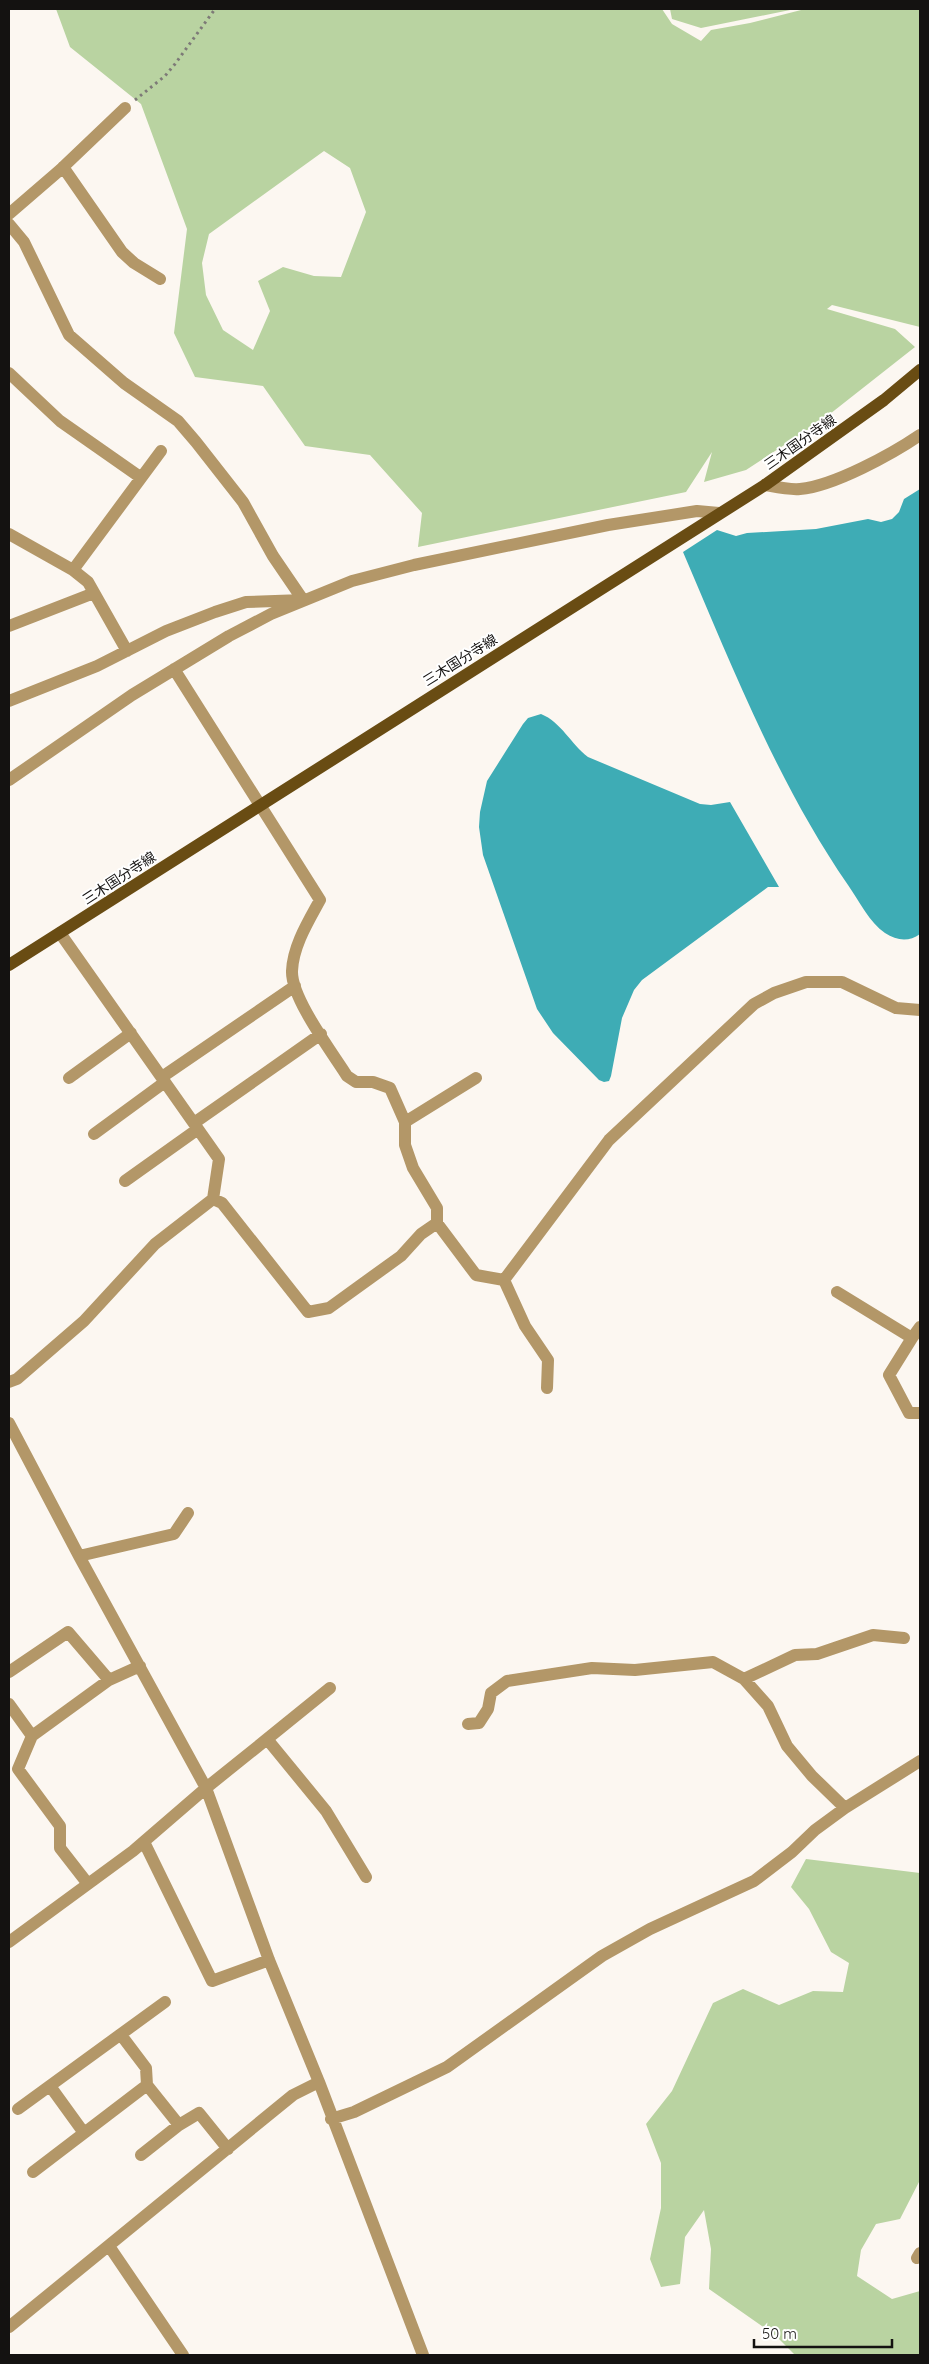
<svg xmlns="http://www.w3.org/2000/svg" width="929" height="2364" viewBox="0 0 929 2364" font-family="Quicksand,'Noto Sans JP',sans-serif">
  <style>
    .green { fill: #b9d3a1; fill-rule: evenodd }
    .water { fill: #3eacb5 }
    .lines { fill: none; stroke-linecap: round; stroke-linejoin: round }
    .path { stroke: #7d7a77; stroke-width: 3; stroke-dasharray: 2.5 4; stroke-linecap: butt }
    .minor { stroke: #b39768; stroke-width: 12 }
    .major { stroke: #694c13; stroke-width: 12 }
    .labels { text-anchor: middle; stroke-width: 4; stroke-linejoin: round; paint-order: stroke }
    .street-label { font-size: 14px; fill: #141211; stroke: #fff }
  </style>
  <rect width="100%" height="100%" fill="#fcf7f1"/>
  <path class="green" d="M56 9H662L672 24 701 41 711 30 750 23 805 9H920V327L832 305 827 309 895 329 915 347 821 421 746 470 704 482 712 452 686 492 418 547 422 513 370 455 305 446 263 386 195 377 174 333 187 229 141 104 70 47ZM324 151 350 168 366 212 341 277 314 276 283 267 258 281 270 311 253 350 223 330 206 295 202 263 209 234Z
    M670 9H795L701 28 672 19Z
    M806 1859 920 1873V2180L900 2219 876 2224 861 2250 857 2276 892 2299 920 2291V2355H795L776 2336 709 2289 711 2249 704 2210 685 2237 680 2284 661 2287 650 2259 661 2208V2163L646 2124 672 2091 713 2003 743 1989 779 2005 813 1991 843 1992 849 1963 831 1952 809 1909 791 1887Z"/>
  <path class="water" d="M920 489V934C909 942 897 941 885 933 870 923 859 901 848 885 777 782 732 666 683 552L717 530 736 536 747 533 816 529 868 519 881 522 892 519 899 512 904 499Z
    M541 714C561 722 571 744 588 757L700 804 711 805 730 802 779 887H768L642 980 634 990 622 1018 611 1076 609 1081 604 1082 599 1080 553 1033 537 1009 483 855 479 827 480 812 487 781 523 724 528 718Z"/>
  <g class="lines">
    <path class="path" d="M135 100 165 76 175 64 215 9"/>
    <path class="minor" d="M63 167 122 252 134 263 160 279
      M9 214 60 170 125 108
      M9 224 24 242 69 335 124 383 178 421 196 442 243 502 273 556 303 600 246 602 215 612 166 631 97 666 9 701
      M9 373 60 421 140 477
      M765 485C776 487 789 490 800 489 834 486 892 454 920 435
      M9 534 73 570 88 582 127 651
      M73 570 161 451
      M9 626 94 593
      M174 669 320 900C308 922 293 946 292 971 291 998 332 1052 347 1076L356 1082H373L390 1088 405 1122V1145L413 1168 437 1208V1223L476 1275 504 1280 609 1140 754 1004 774 993 806 982H842L896 1008 920 1010
      M9 780 132 695 229 636 271 614 352 581 414 565 608 525 697 511 719 513
      M60 933 219 1159 213 1199
      M162 1077 295 986
      M69 1078 131 1033
      M405 1122 476 1078
      M194 1123 321 1034
      M94 1134 165 1082
      M125 1181 198 1129
      M504 1280 525 1326 548 1360 547 1388
      M837 1292 912 1338 920 1327
      M912 1338 889 1375 909 1413H920
      M9 1382 17 1379 84 1321 155 1244 213 1199 222 1203 308 1312 329 1308 401 1256 421 1234 437 1223
      M9 1423 79 1556 206 1788 269 1960 319 2082 423 2355
      M79 1556 174 1534 188 1513
      M9 1672 68 1632 109 1680
      M9 1704 32 1736 109 1680 140 1666
      M468 1724 479 1723 488 1709 491 1693 507 1681 592 1668 635 1670 713 1662 744 1679
      M32 1736 18 1769 60 1826V1848L88 1884
      M267 1739 330 1688
      M845 1808 812 1776 787 1746 768 1706 744 1679 795 1655 817 1654 873 1635 904 1638
      M144 1842 212 1981 269 1960
      M9 1942 133 1851 206 1788 267 1739 326 1811 366 1877
      M121 2035 146 2068 147 2085 179 2125 199 2113 228 2149
      M50 2086 84 2133
      M18 2109 165 2002
      M331 2119 354 2112 447 2067 602 1956 650 1929 754 1881 792 1852 815 1830 845 1808 920 1761
      M141 2155 179 2125
      M33 2172 147 2085
      M109 2246 183 2355
      M917 2258 920 2253
      M9 2327 293 2095 319 2082"/>
    <path class="major" d="M9 965 765 485 884 400 920 370"/>
  </g>
  <g class="labels">
    <g class="street-label">
      <text transform="translate(800 442) rotate(-35)" y="5">三木国分寺線</text>
      <text transform="translate(460 660) rotate(-32)" y="5">三木国分寺線</text>
      <text transform="translate(119 878) rotate(-33)" y="5">三木国分寺線</text>
    </g>
  </g>
  <rect width="929" height="2364" fill="none" stroke="#141211" stroke-width="20"/>
  <path d="M754 2339v8h138v-8" fill="none" stroke="#141211" stroke-width="2.5"/>
  <text x="762" y="2339" font-size="15" fill="#141211" stroke="#ffffff" stroke-width="4" paint-order="stroke">50 m</text>
</svg>
